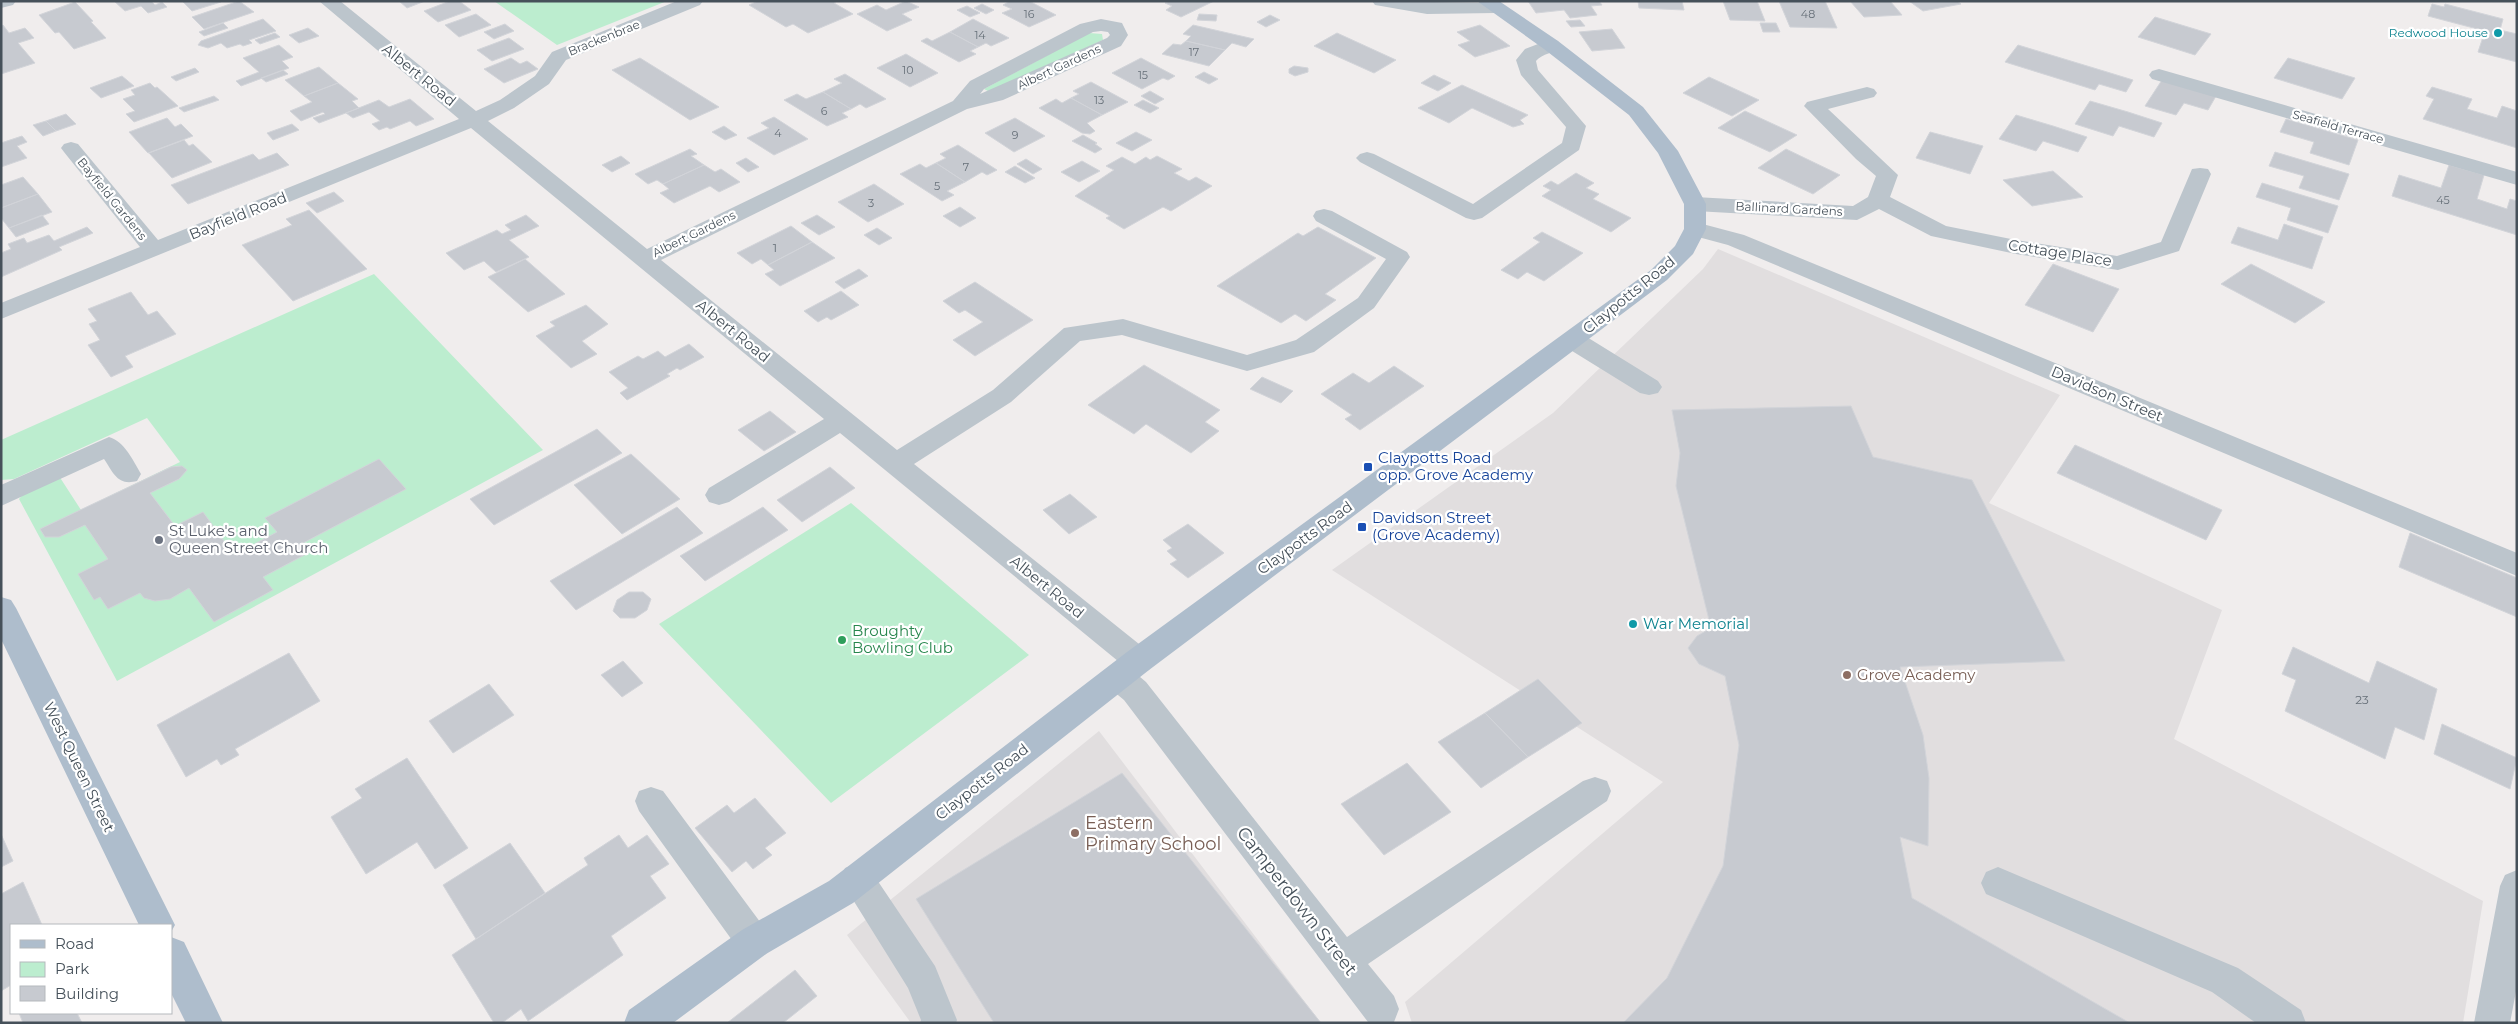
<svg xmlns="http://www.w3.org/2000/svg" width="2518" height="1024" viewBox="0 0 2518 1024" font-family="Montserrat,sans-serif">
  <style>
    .education { fill: #e1dedf }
    .green { fill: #bcedcf }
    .building { fill: #c7cad0; stroke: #d2d4d9 }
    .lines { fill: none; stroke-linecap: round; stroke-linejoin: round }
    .minor { fill: #bcc5cc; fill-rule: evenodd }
    .major { fill: #aebdcc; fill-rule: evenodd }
    .culture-dot { fill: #0f9aa8; stroke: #fff; stroke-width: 2 }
    .transit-dot { fill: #1a4fb4; stroke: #fff; stroke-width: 2 }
    .worship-dot { fill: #6b7280; stroke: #fff; stroke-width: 2 }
    .leisure-dot { fill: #2e9e5b; stroke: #fff; stroke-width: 2 }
    .education-dot { fill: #8d6e63; stroke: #fff; stroke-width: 2 }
    .labels { text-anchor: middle; stroke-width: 4.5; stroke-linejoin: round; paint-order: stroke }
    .far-number-label { font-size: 11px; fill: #666f78 }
    .far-culture-label { font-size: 12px; fill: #0d838f; stroke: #fff; text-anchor: end }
    .far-street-label { font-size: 12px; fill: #46515a; stroke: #fff }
    .number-label { font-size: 12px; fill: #666f78 }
    .street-label { font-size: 15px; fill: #46515a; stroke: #fff }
    .transit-label { font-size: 15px; fill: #164399; stroke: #fff; text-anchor: start }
    .worship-label { font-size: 15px; fill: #5b616d; stroke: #fff; text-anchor: start }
    .culture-label { font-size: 15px; fill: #0d838f; stroke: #fff; text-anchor: start }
    .leisure-label { font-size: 15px; fill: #27864d; stroke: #fff; text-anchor: start }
    .education-label { font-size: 15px; fill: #785e54; stroke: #fff; text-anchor: start }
    .near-education-label { font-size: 18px; fill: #785e54; stroke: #fff; text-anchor: start }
    .near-street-label { font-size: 18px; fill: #46515a; stroke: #fff }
  </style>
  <rect width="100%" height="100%" fill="#f0eded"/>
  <path class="education" d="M1718 249 2060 395 1989 503 2222 610 2174 739 2483 901 2463 1023H1412L1405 1002 1663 782 1332 570 1553 413 1703 269Z
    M1099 731 1321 1023H911L847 935Z"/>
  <path class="green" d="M494 1H667L557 45Z
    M1089 33 1102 34 1103 40 990 92 984 89Z
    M374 274 543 450 117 681 19 499 25 492 59 476 81 510 180 462 147 418 14 479 1 480V440Z
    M851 503 1029 655 831 803 659 624Z"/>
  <path class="building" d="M114 1H155L152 2 155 5 162 2 167 7 148 13 141 6 125 11Z
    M186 1H220L221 2 192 11 183 2Z
    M239 1 254 12 204 29 192 17Z
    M399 1H425L407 8Z
    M450 1H459L471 10 438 22 424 11Z
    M758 1H837L834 3 853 14 808 33 793 24 786 27 749 5Z
    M906 1 919 7 902 14 912 20 887 31 857 14 877 5 886 10Z
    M1010 1H1029L1056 15 1029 27 1002 13 1012 9 1003 5Z
    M1170 1H1214L1181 17 1166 10 1172 6 1165 3Z
    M1528 1H1599L1602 5 1591 6 1597 15 1570 18 1564 10 1536 13Z
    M1638 1H1682L1684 10 1639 8Z
    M1723 1H1757L1765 21 1730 20Z
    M1779 1H1825L1837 28 1790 27Z
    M1850 1H1890L1902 15 1864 17Z
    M1909 1H1957L1961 4 1923 11Z
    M75 2 93 21 91 22 106 38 74 49 59 32 55 33 39 15Z
    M982 4 994 10 986 14 974 8Z
    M2432 4 2444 7 2445 4 2503 19 2500 30 2517 34V62L2478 52 2485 31 2428 16Z
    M967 6 980 13 970 17 957 10Z
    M476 14 491 25 459 37 445 25Z
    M1199 14 1217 15 1216 21 1197 20Z
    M1270 15 1280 20 1266 27 1257 22Z
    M2155 17 2211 34 2195 55 2138 37Z
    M263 19 276 31 249 40 252 43 243 46 240 44 227 48 221 43 208 48 198 45 201 41Z
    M973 19 1009 38 991 46 986 43 978 47 950 32Z
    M1580 20 1585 26 1571 27 1566 21Z
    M223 23 228 28 204 36 199 32Z
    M1760 23H1776L1780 32H1763Z
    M505 24 514 31 494 39 484 32Z
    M3 25 9 33 25 28 34 38 18 43 35 63 1 74V26Z
    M1193 25 1254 39 1246 47 1232 43 1225 50 1186 41 1191 36 1183 34Z
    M1480 25 1510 46 1475 57 1458 45 1470 41 1457 32Z
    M308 28 319 36 299 43 289 35Z
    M1612 29 1625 48 1592 51 1579 32Z
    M950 32 978 47 970 51 976 54 959 62 921 41 927 38 932 41Z
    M275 33 280 37 260 44 255 40Z
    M1337 33 1396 60 1374 73 1314 46Z
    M509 38 524 49 492 61 477 50Z
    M1186 41 1225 50 1209 66 1162 54 1173 44 1181 45Z
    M279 45 293 57 282 61 289 68 241 86 236 81 259 72 243 58Z
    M2018 45 2107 72 2133 80 2126 92 2099 84 2095 90 2005 62Z
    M906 54 938 73 910 87 877 68Z
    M511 58 520 64 527 61 538 69 504 83 484 69Z
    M640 58 719 107 690 120 612 70Z
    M1141 58 1175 76 1168 80 1163 78 1142 89 1112 73Z
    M2288 58 2355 78 2342 99 2274 78Z
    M1294 66 1308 68V72L1295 76 1289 73V69Z
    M319 67 338 83 304 96 285 80Z
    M195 68 199 72 176 81 171 77Z
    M283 70 288 74 266 82 261 78Z
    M1204 72 1218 79 1209 84 1195 77Z
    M845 74 886 99 866 108 860 104 851 109 823 92 842 83 834 79Z
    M1434 75 1451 83 1438 91 1421 83Z
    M122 76 134 86 101 98 90 88Z
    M1709 77 1759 100 1732 116 1683 93Z
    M2162 80 2216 96 2208 110 2184 103 2176 115 2145 106Z
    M1091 82 1128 102 1102 115 1071 98 1079 94 1073 91Z
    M150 83 155 88 157 87 178 106 134 122 126 114 135 111 123 99 135 95 131 90Z
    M338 83 358 99 352 101 359 108 319 123 313 118 325 114 323 112 301 121 290 111 312 102 304 96Z
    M1462 85 1528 115 1520 120 1524 124 1513 127 1472 108 1449 123 1418 108Z
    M2432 87 2472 99 2467 109 2497 118 2502 106 2517 111V148L2423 119 2434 99 2426 96Z
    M1150 91 1164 99 1155 104 1141 96Z
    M823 92 851 109 842 113 848 117 827 126 784 100 797 94 806 99Z
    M214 96 219 100 184 112 179 108Z
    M1071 98 1102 115 1087 123 1095 131 1090 134 1082 133 1039 108 1056 99 1062 103Z
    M410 99 434 119 416 126 410 121 390 129 387 127 379 130 372 124 380 121 369 112 353 118 346 113 379 100 389 107Z
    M1143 100 1159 108 1150 113 1134 105Z
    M2090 101 2128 112 2162 123 2154 137 2119 126 2113 136 2075 124Z
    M1745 111 1797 135 1770 152 1718 128Z
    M66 114 76 124 56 131 46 121Z
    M2016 115 2053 126 2087 137 2078 152 2043 141 2036 151 1999 139Z
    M774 117 808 139 774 155 747 138 769 128 761 123Z
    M167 118 175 127 181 124 193 136 148 153 129 132Z
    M1015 118 1045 136 1014 152 985 133Z
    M2286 119 2358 140 2349 165 2310 153 2314 142 2280 132Z
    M46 121 56 131 43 136 33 125Z
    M292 124 299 130 273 140 267 133Z
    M724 126 737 135 725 140 712 132Z
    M1136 132 1152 140 1132 151 1116 143Z
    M1930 132 1983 146 1970 174 1916 158Z
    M1083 135 1097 143 1095 144 1102 149 1095 153 1072 141Z
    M22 136 27 142 17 146 27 158 1 167V143Z
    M184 140 189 146 193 144 212 162 172 178 149 153Z
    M958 145 997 170 987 175 982 172 965 182 936 163 946 158 940 154Z
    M690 149 697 154 691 156 704 165 663 184 657 180 648 184 635 174Z
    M1786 149 1840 175 1813 194 1758 168Z
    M2275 152 2349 174 2339 200 2299 188 2304 176 2269 166Z
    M277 153 289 165 188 204 171 185 253 154 259 160Z
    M621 156 630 163 612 172 602 165Z
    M1157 156 1182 169 1174 173 1189 181 1196 177 1212 186 1171 211 1163 207 1124 229 1106 218 1110 216 1075 196 1114 170 1106 166 1122 157 1135 164 1146 157 1150 160Z
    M746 158 759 167 748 172 736 163Z
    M1026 159 1042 169 1033 174 1017 164Z
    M1082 161 1100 171 1079 182 1061 172Z
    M936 163 965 182 947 191 954 195 942 201 900 174 920 164 926 168Z
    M704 165 715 172 721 169 740 182 719 192 710 186 674 203 660 193 669 189 663 184Z
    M2449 165 2484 175 2477 199 2507 209 2510 199 2517 201V235L2392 196 2399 175 2441 188Z
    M1015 166 1035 178 1025 183 1005 172Z
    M2053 171 2083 197 2032 206 2003 180Z
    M1576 173 1594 183 1586 188 1599 194 1593 199 1631 218 1611 232 1542 196 1551 190 1543 186 1551 181 1558 185Z
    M23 177 38 194 1 208V185Z
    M2262 183 2338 206 2328 233 2287 220 2291 208 2256 197Z
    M874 184 904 204 868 222 838 202Z
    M334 192 344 201 317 213 306 203Z
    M38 194 52 212 9 228 1 218V208Z
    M960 207 976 218 960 227 943 216Z
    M309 210 367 269 293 301 242 245 292 225 286 219Z
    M42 215 49 224 16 237 9 228Z
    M526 215 539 226 509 240 529 257 496 272 484 261 464 270 446 253 497 230 502 234 511 230 505 225Z
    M817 215 835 227 819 235 801 223Z
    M2284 224 2323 237 2312 269 2231 243 2238 227 2278 240Z
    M791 226 812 242 768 265 761 259 752 264 737 253Z
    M87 227 93 233 59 247 62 250 1 277V253L11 249 8 244 24 238 27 243 49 235 54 241Z
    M1318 227 1376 258 1325 294 1336 300 1306 321 1295 314 1281 323 1217 286 1298 233 1303 236Z
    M877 228 892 238 879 245 864 235Z
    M1542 232 1583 253 1544 281 1527 272 1518 279 1501 270 1540 242 1533 238Z
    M812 242 835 258 780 286 765 274 774 270 768 265Z
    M525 259 565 294 528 312 488 277Z
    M2053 264 2119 289 2093 332 2025 305Z
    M2251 264 2325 302 2295 323 2221 284Z
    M859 269 868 276 844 289 835 282Z
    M975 282 1033 320 975 356 953 340 983 322 965 310 959 313 943 301Z
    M841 291 859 305 831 320 827 317 818 322 804 311Z
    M131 292 148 315 157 311 176 334 125 356 133 367 111 377 88 345 100 340 89 324 97 321 88 309Z
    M586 305 608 324 582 341 597 354 571 368 536 336 555 326 550 322Z
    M689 344 704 357 680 370 677 368 667 374 670 376 627 400 620 393 628 388 609 372 638 356 643 359 658 351 665 357Z
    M1144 365 1220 410 1205 422 1219 431 1191 453 1146 424 1134 434 1088 405Z
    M1394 366 1424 386 1360 430 1345 419 1352 415 1321 394 1353 373 1369 383Z
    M1262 377 1293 391 1281 403 1250 389Z
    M1851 406 1873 457 1972 480 2065 661 1900 667 1923 735 1929 778 1928 846 1900 837 1912 898 2130 1023H1623L1667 978 1723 866 1739 745 1725 676 1699 664 1688 648 1697 636 1711 628 1676 486 1680 453 1672 410Z
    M770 411 796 432 764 451 738 430Z
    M597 429 622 453 494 525 470 499Z
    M2075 445 2222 510 2206 540 2057 473Z
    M631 454 680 499 622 534 574 485Z
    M379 459 406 489 303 543 310 552 263 577 273 590 214 622 189 588 170 599 155 601 144 598 140 593 108 609 100 597 94 600 78 574 108 559 85 525 59 537H45L40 529 171 467 182 466 187 470 179 479 150 493 175 526 203 512 234 555 277 532 265 518Z
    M830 467 855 488 802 522 777 500Z
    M1070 494 1097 517 1069 534 1043 510Z
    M677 507 703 533 576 610 550 581Z
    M763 507 788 530 705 581 680 556Z
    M1188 524 1224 553 1188 578 1170 564 1177 560 1167 551 1172 548 1163 540Z
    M2410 533 2517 578V617L2399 567Z
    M629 592H643L651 599 647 610 635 618H620L613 611 617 600Z
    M2293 647 2369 683 2377 661 2437 689 2424 740 2395 727 2385 759 2285 711 2296 680 2282 674Z
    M289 653 320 701 235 749 239 755 221 765 217 759 186 777 157 725Z
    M623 661 643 683 622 697 601 675Z
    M1538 679 1582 723 1528 757 1485 713Z
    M489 684 514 715 453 753 429 721Z
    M1485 713 1528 757 1481 788 1438 742Z
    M2442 724 2517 758 2510 789 2434 754Z
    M407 758 468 848 435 869 417 842 366 874 331 817 362 798 355 789Z
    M1407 763 1451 812 1384 855 1341 804Z
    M1122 773 1321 1023H994L916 899Z
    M755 798 786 833 765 848 772 855 753 869 746 861 732 872 695 828 727 805 734 813Z
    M1 834 13 861 1 867Z
    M619 835 628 848 647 835 669 864 650 876 666 898 611 936 623 955 528 1021 521 1009 502 1023H494L452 955 588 865 584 858Z
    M510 843 545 893 476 939 443 885Z
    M23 882 42 925H11V985L1 991V894Z
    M795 970 817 996 783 1023H727Z
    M19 1013H77L82 1023H23Z"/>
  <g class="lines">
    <path class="minor" d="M1 1H16L13 5 1 8Z
      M319 1H340L476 111 500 100 535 76 552 52 677 1H703L700 5 566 60 549 84 514 108 488 121 647 249 953 101 970 81 1080 24 1101 19 1122 23 1128 35 1121 46 1003 100 967 109 661 260 897 450 993 390 1064 328 1123 319 1247 355 1296 340 1358 298 1386 259 1316 221 1313 216 1316 211 1324 209 1332 211 1407 252 1410 257 1374 308 1314 352 1247 371 1122 335 1080 341 1011 402 914 464 1149 652 1153 661 1149 670 1138 673 1133 671 1146 682 1347 937 1583 781 1595 777 1607 781 1611 791 1607 801 1368 964 1394 996 1399 1009 1394 1022 1391 1023 1368 1022 1124 700 1107 686 1103 677 1107 668 1118 665 1124 666 840 433 729 502 719 505 709 502 705 495 709 488 824 419 471 128 1 319V303L140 247 64 152 61 148 64 144 71 142 78 144 158 240 459 119ZM1101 31 1108 32 1110 35 1107 38 980 94 984 89 1093 32Z
      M1372 1 1495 3 1501 4 1504 8 1501 12 1495 13 1427 14 1381 6 1375 5Z
      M1551 39 1558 41 1560 45C1555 54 1542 53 1536 61L1538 70 1586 126 1579 150 1482 218 1474 220 1466 218 1360 162 1356 158 1360 154 1367 152 1374 154 1473 204 1562 143 1566 127 1521 75 1516 60 1525 49Z
      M2159 69 2517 172V185L2152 79 2149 75 2152 71Z
      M1867 87 1874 89 1877 93 1874 97 1828 109 1898 175 1890 197 1946 226 2016 240 2117 256 2161 242 2192 169 2200 168 2208 169 2211 174 2179 251 2118 270 2016 254 1931 236 1879 209 1857 220 1695 211 1687 209 1684 204 1687 199 1695 197 1853 206 1868 197 1876 176 1856 159 1804 106 1807 102Z
      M1695 222 1744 235 2517 553V576L1728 245 1687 234 1684 229 1687 224Z
      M1573 332 1582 334 1658 381 1662 387 1658 393 1649 395 1640 393 1564 346 1561 340 1564 334Z
      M109 437C124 441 133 460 141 474L137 481C118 486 114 474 104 459L1 506V485Z
      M651 787 663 791 766 930 772 942 766 954 754 959 742 954 639 811 635 801 639 791Z
      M857 863 869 868 935 966 957 1020 956 1023H920L921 1020 908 988 840 879 845 868Z
      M1998 867 2238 968 2301 1010 2306 1023H2256L2212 992 1986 894 1981 883 1986 872Z
      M2517 870V986L2510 1023H2474L2500 886 2505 875Z"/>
    <path class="major" d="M1477 1H1499L1558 41 1643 107 1678 151 1706 204V229L1693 254 1667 280 1149 670 853 903 766 954 673 1023H624L629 1010 742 930 829 881 1127 652 1651 270 1675 246 1684 229V204L1658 153 1629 115 1544 49Z
      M1 597 11 600 16 608 169 913 175 925 171 932V925H139L1 639Z
      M171 937 184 942 223 1023H186L171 993Z"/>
  </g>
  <g class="culture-dot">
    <circle cx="2498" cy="33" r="5"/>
    <circle cx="1633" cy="624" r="5"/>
  </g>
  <g class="transit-dot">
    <rect x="1363" y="462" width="10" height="10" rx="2.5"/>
    <rect x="1357" y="522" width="10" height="10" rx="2.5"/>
  </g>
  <circle class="worship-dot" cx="159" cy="540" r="5"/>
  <circle class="leisure-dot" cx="842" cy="640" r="5"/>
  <g class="education-dot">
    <circle cx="1847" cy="675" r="5"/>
    <circle cx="1075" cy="833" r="5"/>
  </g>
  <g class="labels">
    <g class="far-number-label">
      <text x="1029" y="18">16</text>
      <text x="1808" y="18">48</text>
      <text x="980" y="39">14</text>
      <text x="1194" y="56">17</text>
      <text x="908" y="74">10</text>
      <text x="1143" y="79">15</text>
      <text x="1099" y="104">13</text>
      <text x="824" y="115">6</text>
      <text x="778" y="137">4</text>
      <text x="1015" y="139">9</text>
      <text x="966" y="171">7</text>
      <text x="937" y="190">5</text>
      <text x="2443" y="204">45</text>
      <text x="871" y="207">3</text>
    </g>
    <g class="far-culture-label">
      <text x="2488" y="37">Redwood House</text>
    </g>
    <g class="far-street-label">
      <text transform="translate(604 38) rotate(-22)" y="4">Brackenbrae</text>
      <text transform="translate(1059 67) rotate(-25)" y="4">Albert Gardens</text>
      <text transform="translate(2338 127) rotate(16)" y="4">Seafield Terrace</text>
      <text transform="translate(112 199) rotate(51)" y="4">Bayfield Gardens</text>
      <text transform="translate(1789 209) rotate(3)" y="4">Ballinard Gardens</text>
      <text transform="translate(694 234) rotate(-26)" y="4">Albert Gardens</text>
    </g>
    <g class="number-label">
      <text x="775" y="252">1</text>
      <text x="2362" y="704">23</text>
    </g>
    <g class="street-label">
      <text transform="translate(419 75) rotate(39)" y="5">Albert Road</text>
      <text transform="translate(238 216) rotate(-22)" y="5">Bayfield Road</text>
      <text transform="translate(2060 253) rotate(9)" y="5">Cottage Place</text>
      <text transform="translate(1629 295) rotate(-39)" y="5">Claypotts Road</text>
      <text transform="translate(733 331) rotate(39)" y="5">Albert Road</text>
      <text transform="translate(2107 394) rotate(23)" y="5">Davidson Street</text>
      <text transform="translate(1305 538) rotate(-36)" y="5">Claypotts Road</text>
      <text transform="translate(1047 587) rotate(39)" y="5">Albert Road</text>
      <text transform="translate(79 767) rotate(64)" y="5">West Queen Street</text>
      <text transform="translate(982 782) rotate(-38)" y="5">Claypotts Road</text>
    </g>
    <g class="transit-label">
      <text x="1378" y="463">Claypotts Road<tspan x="1378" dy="17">opp. Grove Academy</tspan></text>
      <text x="1372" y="523">Davidson Street<tspan x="1372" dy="17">(Grove Academy)</tspan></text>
    </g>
    <g class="worship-label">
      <text x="169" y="536">St Luke's and<tspan x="169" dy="17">Queen Street Church</tspan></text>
    </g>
    <g class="culture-label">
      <text x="1643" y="629">War Memorial</text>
    </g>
    <g class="leisure-label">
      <text x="852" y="636">Broughty<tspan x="852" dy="17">Bowling Club</tspan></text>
    </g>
    <g class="education-label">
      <text x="1857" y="680">Grove Academy</text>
    </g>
    <g class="near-education-label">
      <text x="1085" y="829">Eastern<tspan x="1085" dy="21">Primary School</tspan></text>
    </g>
    <g class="near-street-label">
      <text transform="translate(1297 901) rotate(52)" y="6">Camperdown Street</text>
    </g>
  </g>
  <rect width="2518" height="1024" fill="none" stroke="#46515a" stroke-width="5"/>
  <rect x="10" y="924" width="162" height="90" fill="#ffffff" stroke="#b5b9bd"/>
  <rect x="20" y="940" width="25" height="8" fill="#aebdcc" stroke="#b5b9bd"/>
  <text x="55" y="949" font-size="15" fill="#46515a">Road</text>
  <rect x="20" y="962" width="25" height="15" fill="#bcedcf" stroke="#b5b9bd"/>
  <text x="55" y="974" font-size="15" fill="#46515a">Park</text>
  <rect x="20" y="986" width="25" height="15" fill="#c7cad0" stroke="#b5b9bd"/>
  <text x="55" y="999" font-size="15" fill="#46515a">Building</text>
</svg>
